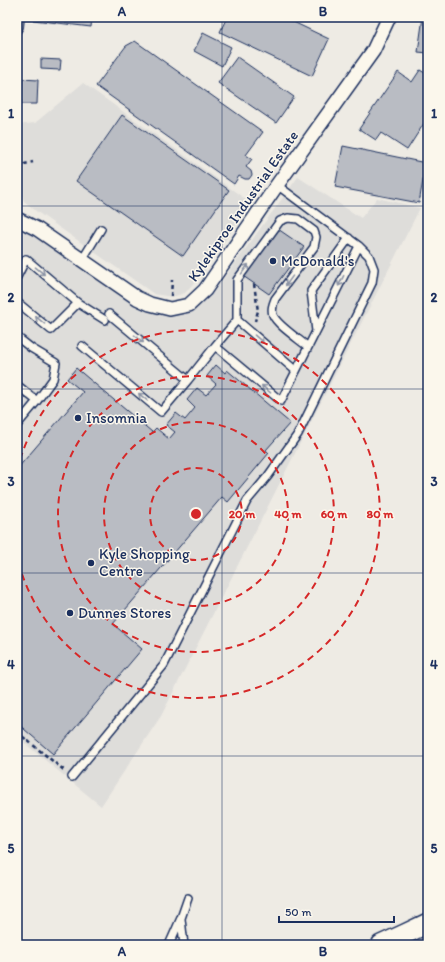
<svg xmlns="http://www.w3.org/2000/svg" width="445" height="962" viewBox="0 0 445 962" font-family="Itim,sans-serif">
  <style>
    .built { fill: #deddda }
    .building { fill: #b9bcc3; stroke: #1b2f5e }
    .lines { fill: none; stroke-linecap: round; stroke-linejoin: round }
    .service-casing { stroke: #1b2f5e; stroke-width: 10 }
    .minor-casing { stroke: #1b2f5e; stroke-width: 16 }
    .secondary-casing { stroke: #1b2f5e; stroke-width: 22 }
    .path { stroke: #1b2f5e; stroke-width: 2.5; stroke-dasharray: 4 3; stroke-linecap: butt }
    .service { stroke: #fbf7ec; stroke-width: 7 }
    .minor { stroke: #fbf7ec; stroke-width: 13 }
    .secondary { stroke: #fbf7ec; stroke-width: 19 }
    .oneway { stroke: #8b93a5 }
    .grid { fill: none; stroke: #1b2f5e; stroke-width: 1; stroke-opacity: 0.55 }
    .ring { fill: none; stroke: #d62828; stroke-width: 2; stroke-dasharray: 7 5 }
    .poi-dot { fill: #1b2f5e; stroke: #fbf7ec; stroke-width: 1.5 }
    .labels { text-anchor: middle; stroke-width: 3; stroke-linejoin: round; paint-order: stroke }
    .street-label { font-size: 15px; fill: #1b2f5e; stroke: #fbf7ec }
    .poi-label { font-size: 15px; fill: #1b2f5e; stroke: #fbf7ec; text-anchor: start }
    .centre { fill: #d62828; stroke: #fbf7ec; stroke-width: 2 }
    .ring-label { font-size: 12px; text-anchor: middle; font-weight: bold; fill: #d62828; stroke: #fbf7ec; stroke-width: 3; stroke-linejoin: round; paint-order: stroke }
    .neatline { fill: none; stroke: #1b2f5e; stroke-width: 1.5 }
    .grid-label { font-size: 13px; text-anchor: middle; font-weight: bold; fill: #1b2f5e }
  </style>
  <rect width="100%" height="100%" fill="#eeebe4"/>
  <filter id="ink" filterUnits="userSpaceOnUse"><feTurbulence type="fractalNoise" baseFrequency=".025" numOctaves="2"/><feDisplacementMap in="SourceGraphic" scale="8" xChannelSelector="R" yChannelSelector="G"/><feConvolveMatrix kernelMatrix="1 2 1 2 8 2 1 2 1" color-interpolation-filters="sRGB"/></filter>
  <g filter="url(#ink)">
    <path class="built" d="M83 83 251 203 204 271 185 293 172 297 154 294 36 211 24 201 17 184V125L35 123Z
      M298 177 361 218 377 198 420 208 161 716 101 806 17 737V232H26L62 253 154 311 187 313 214 292Z"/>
    <path class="building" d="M34 17H92L91 27 33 20Z
      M227 17H283L329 39 312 76 220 32Z
      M423 17H428V53L418 52Z
      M203 33 231 47 222 66 194 51Z
      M135 41 263 132 246 155 252 159 246 167 251 171 252 175 249 179H245L239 176 234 184 96 86 126 46Z
      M237 57 294 97 276 123 218 83Z
      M41 59 61 60 60 70 41 69Z
      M420 70 428 75V117L407 150 381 133 376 140 359 129 398 72 412 82Z
      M22 79 38 80 37 104H21Z
      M122 115 229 190 183 256 76 181Z
      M343 146 426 163 419 203 335 187Z
      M278 229 304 247 269 294 243 276Z
      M216 365 225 373 227 370 290 423 266 450 269 453 228 502 222 497 113 624 142 649 53 754 17 723V469L83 392 67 379 76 368 152 432 156 428 169 439 175 432 166 425 176 413 185 420 195 408 187 400 197 388 206 395 216 384 207 376Z"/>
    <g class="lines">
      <g class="service-casing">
        <path id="service" d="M17 30 19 27 20 17
          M82 260 101 229
          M17 277 26 259 78 303 105 320
          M17 302 51 330 78 303
          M237 320V280L280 221 288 218 298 219 314 231 316 237 314 247 275 299C273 304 271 309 273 315 276 324 300 340 308 347
          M316 331 311 291 349 238
          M17 337 31 348 56 363 53 379 37 401 17 425
          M82 346 161 412 188 380 109 314
          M296 371 237 320 215 346 281 401 359 246
          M188 380 215 346
          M17 385 37 401
          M72 777 164 665 247 501 268 476 298 434 372 283 374 269 369 256 359 246 277 185
          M181 919 184 945
          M169 945 181 918 188 898"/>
      </g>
      <g class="minor-casing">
        <path id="minor" d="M17 219 37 229 137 298 150 304 170 309 189 305 205 290 277 185 373 51 389 17"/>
      </g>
      <g class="secondary-casing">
        <path id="secondary" d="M381 945 405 934 428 923"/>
      </g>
      <path class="path" d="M17 166 33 162
        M254 284 258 311 255 321
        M171 296 172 280
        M17 732 65 771"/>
      <use href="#service" class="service"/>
      <use href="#minor" class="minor"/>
      <use href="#secondary" class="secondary"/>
    </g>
    <defs><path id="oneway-shaft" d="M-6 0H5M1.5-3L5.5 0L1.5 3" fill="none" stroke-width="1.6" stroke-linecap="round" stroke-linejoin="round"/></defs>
    <g class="oneway">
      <use href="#oneway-shaft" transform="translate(245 269) rotate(-54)"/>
      <use href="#oneway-shaft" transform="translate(40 271) rotate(40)"/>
      <use href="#oneway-shaft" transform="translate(289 281) rotate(126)"/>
      <use href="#oneway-shaft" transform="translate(341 281) rotate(117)"/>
      <use href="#oneway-shaft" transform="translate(40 320) rotate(-140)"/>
      <use href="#oneway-shaft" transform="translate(139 339) rotate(40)"/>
      <use href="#oneway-shaft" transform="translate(259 339) rotate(41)"/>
      <use href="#oneway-shaft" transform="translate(266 389) rotate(-140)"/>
      <use href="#oneway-shaft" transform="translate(143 397) rotate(-140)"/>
    </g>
  </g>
  <path class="grid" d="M222 17V945M17 206H428M17 389H428M17 573H428M17 756H428"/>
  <g class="ring">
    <circle cx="196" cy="514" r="46"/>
    <circle cx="196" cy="514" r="92"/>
    <circle cx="196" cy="514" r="138"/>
    <path d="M17 471A184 184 0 1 1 17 557"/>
  </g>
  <g class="poi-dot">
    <circle cx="273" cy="261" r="4"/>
    <circle cx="78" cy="418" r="4"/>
    <circle cx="91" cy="563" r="4"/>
    <circle cx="70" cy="613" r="4"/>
  </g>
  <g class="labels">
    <g class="street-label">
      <text transform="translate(243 206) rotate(-55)" y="5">Kylekiproe Industrial Estate</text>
    </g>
    <g class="poi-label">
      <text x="281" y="266">McDonald's</text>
      <text x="86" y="423">Insomnia</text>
      <text x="99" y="559">Kyle Shopping<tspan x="99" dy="17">Centre</tspan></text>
      <text x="78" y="618">Dunnes Stores</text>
    </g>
  </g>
  <circle cx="196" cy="514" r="6" class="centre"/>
  <g class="ring-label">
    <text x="242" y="518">20 m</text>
    <text x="288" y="518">40 m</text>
    <text x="334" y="518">60 m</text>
    <text x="380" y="518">80 m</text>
  </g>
  <rect width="445" height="962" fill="none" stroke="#fbf7ec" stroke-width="44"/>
  <path d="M279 916v6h115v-6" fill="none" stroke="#1b2f5e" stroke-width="2"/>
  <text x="285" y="916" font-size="12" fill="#1b2f5e" stroke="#fbf7ec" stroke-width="3" paint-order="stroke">50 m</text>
  <rect x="22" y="22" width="401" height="918" class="neatline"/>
  <g class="grid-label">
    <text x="122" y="16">A</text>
    <text x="323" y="16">B</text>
    <text x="11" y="118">1</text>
    <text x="434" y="118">1</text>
    <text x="11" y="302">2</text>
    <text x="434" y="302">2</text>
    <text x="11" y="486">3</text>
    <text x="434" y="486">3</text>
    <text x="11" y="669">4</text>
    <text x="434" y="669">4</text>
    <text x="11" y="853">5</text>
    <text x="434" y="853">5</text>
    <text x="122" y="956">A</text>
    <text x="323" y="956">B</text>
  </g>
</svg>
